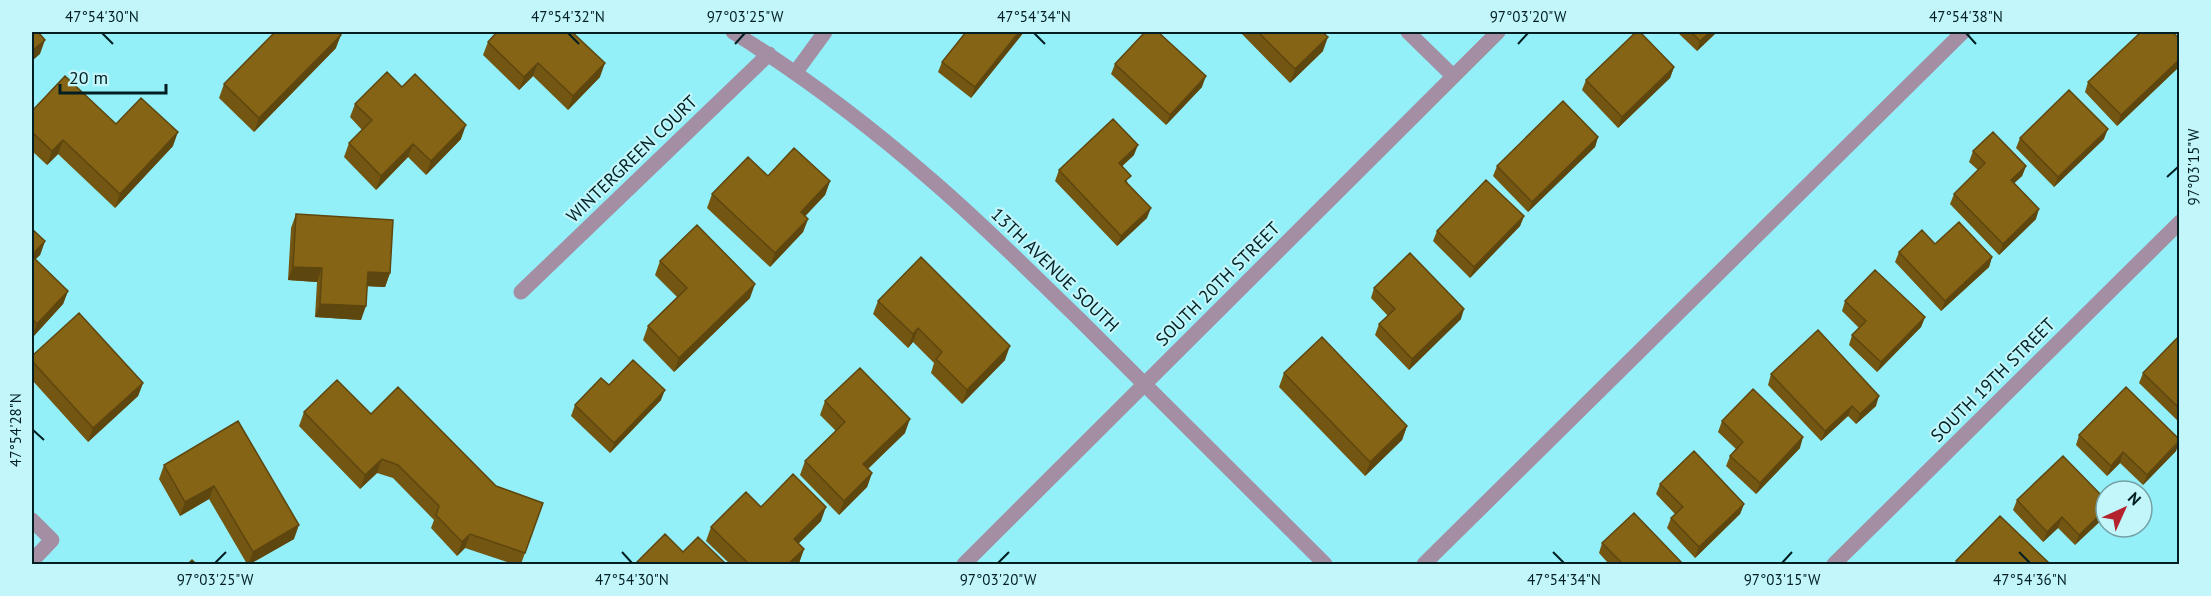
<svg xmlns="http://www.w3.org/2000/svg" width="2211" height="596" viewBox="0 0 2211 596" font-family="'PT Sans',sans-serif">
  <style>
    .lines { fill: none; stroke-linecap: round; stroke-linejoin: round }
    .minor { stroke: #a38ea4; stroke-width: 15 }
    .wall { fill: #735612 }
    .shaded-wall { fill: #5e460f }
    .building { fill: #866415; stroke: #5e460f; stroke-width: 1.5 }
    .ticks { fill: none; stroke: #011f22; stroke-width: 2 }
    .labels { text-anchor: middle; stroke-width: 4.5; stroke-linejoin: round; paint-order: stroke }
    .street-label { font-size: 18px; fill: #011f22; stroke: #c2f6fb }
    .neatline { fill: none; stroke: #011f22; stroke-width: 2 }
    .ticks-label { font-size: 15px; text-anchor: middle; fill: #011f22 }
  </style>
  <rect width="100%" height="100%" fill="#93f0f9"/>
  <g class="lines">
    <path class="minor" d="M733 32C802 75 868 125 929 178 982 223 1031 273 1081 321 1163 402 1244 483 1325 564
      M1408 32 1453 76
      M795 73 825 32
      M521 292 769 54
      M32 520 52 540 32 561
      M964 564 1498 32
      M1424 564 1963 32
      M1834 564 2180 222"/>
  </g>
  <path class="wall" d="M1024 32 971 98 938 72 942 62Z
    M1240 32H1322L1323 51 1290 83Z
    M1677 32H1717L1697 51Z
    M574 33 600 77 568 110 533 76 519 90 483 55 488 42Z
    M2180 39V66L2117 126 2085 92 2088 82Z
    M336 48 254 132 219 98 224 84Z
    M1115 64 1202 87 1166 125 1111 74Z
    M1674 67 1670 78 1618 128 1582 90 1586 80Z
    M402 87 461 139 426 175 408 157 376 190 344 157 349 143 362 130 350 117 355 104Z
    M32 111 116 124 173 146 115 208 58 154 47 165 32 151Z
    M1598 137 1595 147 1528 212 1493 176 1497 166Z
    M2020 138 2104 139 2054 187 2016 148Z
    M1973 151 2026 166 2022 176 2014 183 2036 219 1999 255 1950 204 1954 194 1978 170 1969 162Z
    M1134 155 1122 166 1128 184 1147 218 1117 246 1055 181 1059 170Z
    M768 176 830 181 825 195 805 216 808 219 803 232 770 267 707 208 712 194Z
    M296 214 390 273 385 287 367 286 361 320 315 317 317 282 288 280 291 228Z
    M1524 216 1520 226 1470 278 1433 241 1437 231Z
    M32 229 45 241 40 255 35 259 68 291 63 304 32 338Z
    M1935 244 1992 257 1989 267 1941 311 1895 262 1899 252Z
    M660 261 750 298 674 372 643 340 648 326 677 297 655 275Z
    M1374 288 1461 319 1409 370 1375 335 1379 324 1388 316 1371 298Z
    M878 301 1005 360 962 404 931 373 934 363 913 342 908 348 873 314Z
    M1845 301 1925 317 1921 327 1877 372 1849 345 1852 335 1859 328 1842 311Z
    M2180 335V423L2139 383 2143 373Z
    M32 356 143 383 138 396 88 442 32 380Z
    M1284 373 1407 426 1402 440 1365 476 1279 387Z
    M1771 374 1876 406 1856 424 1848 416 1821 441 1768 385Z
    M609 385 661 400 610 453 571 416 575 405Z
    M825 401 905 433 868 469 872 473 867 487 839 515 800 475 805 461 836 431 820 415Z
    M304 412 371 414 496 486 543 503 521 564H513L465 548 457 556 431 528 434 520 393 478 377 473 360 489 299 426Z
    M238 421 294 539 250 564H247L209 499 180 516 159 479 164 465Z
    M1722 421 1800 448 1756 494 1726 466 1730 456 1736 449 1718 432Z
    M2079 435 2176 451 2143 485 2120 463 2107 476 2076 445Z
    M1660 484 1744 504 1740 514 1695 558 1667 528 1671 518 1675 514 1656 494Z
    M2017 500H2106L2075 545 2058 528 2043 542 2013 510Z
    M761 507 821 521 798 544 804 549 799 563 797 564H730L706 541 711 527Z
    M1602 543 1682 564H1609L1599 553Z"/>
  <path class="shaded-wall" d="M1019 32H1024L971 98 975 87Z
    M1710 32H1717L1697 51 1700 41Z
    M341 35 336 48 254 132 259 118Z
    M1328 37 1323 51 1290 83 1295 69Z
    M45 40 40 54 32 61V51Z
    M2180 59V66L2117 126 2121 115Z
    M538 63 533 76 519 90 524 77Z
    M605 63 600 77 568 110 573 96Z
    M1674 67 1670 78 1618 128 1622 117Z
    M1206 76 1202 87 1166 125 1170 115Z
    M466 125 461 139 426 175 431 161Z
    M2108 129 2104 139 2054 187 2058 177Z
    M178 132 173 146 115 208 120 194Z
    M1598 137 1595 147 1528 212 1532 202Z
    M63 140 58 154 47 165 52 151Z
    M413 144 408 157 376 190 381 176Z
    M1138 145 1134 155 1115 173 1119 163Z
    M2026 166 2022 176 2007 190 2011 180Z
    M830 181 825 195 796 226 801 212Z
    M1151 208 1147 218 1117 246 1121 236Z
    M2039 209 2036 219 1999 255 2003 244Z
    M1524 216 1520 226 1470 278 1474 267Z
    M808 219 803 232 770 267 775 253Z
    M45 241 40 255 32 263V255Z
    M1992 257 1989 267 1941 311 1945 301Z
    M293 267 322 268 317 282 288 280Z
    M368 272 390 273 385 287 363 286Z
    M755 284 750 298 674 372 679 358Z
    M68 291 63 304 32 338 37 324Z
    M320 304 366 306 361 320 315 317Z
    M1464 309 1461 319 1409 370 1412 359Z
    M1925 317 1921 327 1877 372 1881 362Z
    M918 328 913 342 908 348 913 334Z
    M1010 346 1005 360 962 404 967 390Z
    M143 383 138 396 88 442 93 428Z
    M665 390 661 400 610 453 614 443Z
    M1879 396 1876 406 1856 424 1860 414Z
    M1852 406 1848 416 1821 441 1825 431Z
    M910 419 905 433 858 478 863 464Z
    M1407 426 1402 440 1365 476 1370 462Z
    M1803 437 1800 448 1756 494 1760 483Z
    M2180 441 2176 451 2143 485 2147 475Z
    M2123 452 2120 463 2107 476 2111 466Z
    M382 459 377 473 360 489 365 475Z
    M872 473 867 487 839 515 844 501Z
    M214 486 209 499 180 516 185 502Z
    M1744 504 1740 514 1695 558 1699 547Z
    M826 507 821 521 789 553 794 539Z
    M2106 509V516L2075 545 2079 535Z
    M2062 517 2058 528 2043 542 2047 532Z
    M299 525 294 539 250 564H248L253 552Z
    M470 534 465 548 457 556 462 542Z
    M804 549 799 563 797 564H788Z"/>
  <path class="building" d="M32 32H38L45 40 32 51Z
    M275 32H338L341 35 259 118 224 84Z
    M497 32H572L605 63 573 96 538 63 524 77 488 42Z
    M966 32H1019L975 87 942 62Z
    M1145 32H1158L1206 76 1170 115 1115 64Z
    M1258 32H1322L1328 37 1295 69Z
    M1636 32H1640L1674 67 1622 117 1586 80Z
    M1691 32H1710L1700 41Z
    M2141 32H2172L2180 39V59L2121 115 2088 82Z
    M387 72 402 87 415 74 466 125 431 161 413 144 381 176 349 143 372 120 355 104Z
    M65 76 116 124 141 98 178 132 120 194 63 140 52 151 32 132V111Z
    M2069 90 2108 129 2058 177 2020 138Z
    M1563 101 1598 137 1532 202 1497 166Z
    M1113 119 1138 145 1119 163 1131 176 1125 181 1151 208 1121 236 1059 170Z
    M1993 132 2026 166 2011 180 2039 209 2003 244 1954 194 1985 163 1973 151Z
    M794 148 830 181 801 212 808 219 775 253 712 194 748 157 768 176Z
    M1486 180 1524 216 1474 267 1437 231Z
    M296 214 393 220 390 273 368 272 366 306 320 304 322 268 293 267Z
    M1959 222 1992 257 1945 301 1899 252 1922 230 1935 244Z
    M697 225 755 284 679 358 648 326 687 288 660 261Z
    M32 229 45 241 32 255Z
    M1410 253 1464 309 1412 359 1379 324 1395 309 1374 288Z
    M32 256 68 291 37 324 32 319Z
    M921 257 1010 346 967 390 936 359 942 352 918 328 913 334 878 301Z
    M1875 270 1925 317 1881 362 1852 335 1866 321 1845 301Z
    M79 313 143 383 93 428 32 361V356Z
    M1818 330 1879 396 1860 414 1852 406 1825 431 1771 374Z
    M2180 335V409L2143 373Z
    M1322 337 1407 426 1370 462 1284 373Z
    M633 360 665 390 614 443 575 405 601 378 609 385Z
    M860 368 910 419 863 464 872 473 844 501 805 461 845 422 825 401Z
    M337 380 371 414 398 387 496 486 543 503 525 553 470 534 462 542 436 515 439 506 398 465 382 459 365 475 304 412Z
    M2126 387 2180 440 2147 475 2123 452 2111 466 2079 435Z
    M1753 389 1803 437 1760 483 1730 456 1743 442 1722 421Z
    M238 421 299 525 253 552 214 486 185 502 164 465Z
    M1694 451 1744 504 1699 547 1671 518 1683 507 1660 484Z
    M2063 456 2106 500V509L2079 535 2062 517 2047 532 2017 500Z
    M793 474 826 507 794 539 804 549 788 564H749L711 527 746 492 761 507Z
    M1634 513 1683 564H1623L1602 543Z
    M2000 516 2048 562 2046 564H1960L1956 561Z
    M665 534 683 552 698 537 726 564H635Z
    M192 560 196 564H188Z"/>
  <path class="ticks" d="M102 33 113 44M568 33 579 44M1034 33 1045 44M1966 33 1976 44M735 44 745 33M1518 44 1528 33M2167 177 2178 167M33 430 44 440M622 552 632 563M1553 552 1564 563M2019 552 2030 563M215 563 226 552M998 563 1009 552M1782 563 1792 552"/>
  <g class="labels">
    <g class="street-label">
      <text transform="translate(632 159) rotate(-44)" y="6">WINTERGREEN COURT</text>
      <text transform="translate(1055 270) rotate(44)" y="6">13TH AVENUE SOUTH</text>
      <text transform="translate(1218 284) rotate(-45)" y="6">SOUTH 20TH STREET</text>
      <text transform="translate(1993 380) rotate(-45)" y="6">SOUTH 19TH STREET</text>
    </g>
  </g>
  <rect width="2211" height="596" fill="none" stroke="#c2f6fb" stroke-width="66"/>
  <g transform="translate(2124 509) rotate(45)"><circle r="28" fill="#c2f6fb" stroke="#75a0a4" stroke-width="1.5"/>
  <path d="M0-4.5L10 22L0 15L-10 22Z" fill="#b4232d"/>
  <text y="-9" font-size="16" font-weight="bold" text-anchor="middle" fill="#011f22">N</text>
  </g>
  <path d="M60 84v9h106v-9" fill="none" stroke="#011f22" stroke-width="3"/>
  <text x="69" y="84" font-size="18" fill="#011f22" stroke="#c2f6fb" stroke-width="4.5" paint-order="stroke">20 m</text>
  <rect x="33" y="33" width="2145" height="530" class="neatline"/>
  <g class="ticks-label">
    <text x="102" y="22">47°54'30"N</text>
    <text x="568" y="22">47°54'32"N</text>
    <text x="745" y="22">97°03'25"W</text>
    <text x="1034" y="22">47°54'34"N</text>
    <text x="1528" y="22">97°03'20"W</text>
    <text x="1966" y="22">47°54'38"N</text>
    <text transform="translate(2194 167) rotate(-90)" y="5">97°03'15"W</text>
    <text transform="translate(16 430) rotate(-90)" y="5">47°54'28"N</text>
    <text x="215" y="585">97°03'25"W</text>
    <text x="632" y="585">47°54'30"N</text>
    <text x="998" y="585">97°03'20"W</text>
    <text x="1564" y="585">47°54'34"N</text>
    <text x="1782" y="585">97°03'15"W</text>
    <text x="2030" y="585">47°54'36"N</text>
  </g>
</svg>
